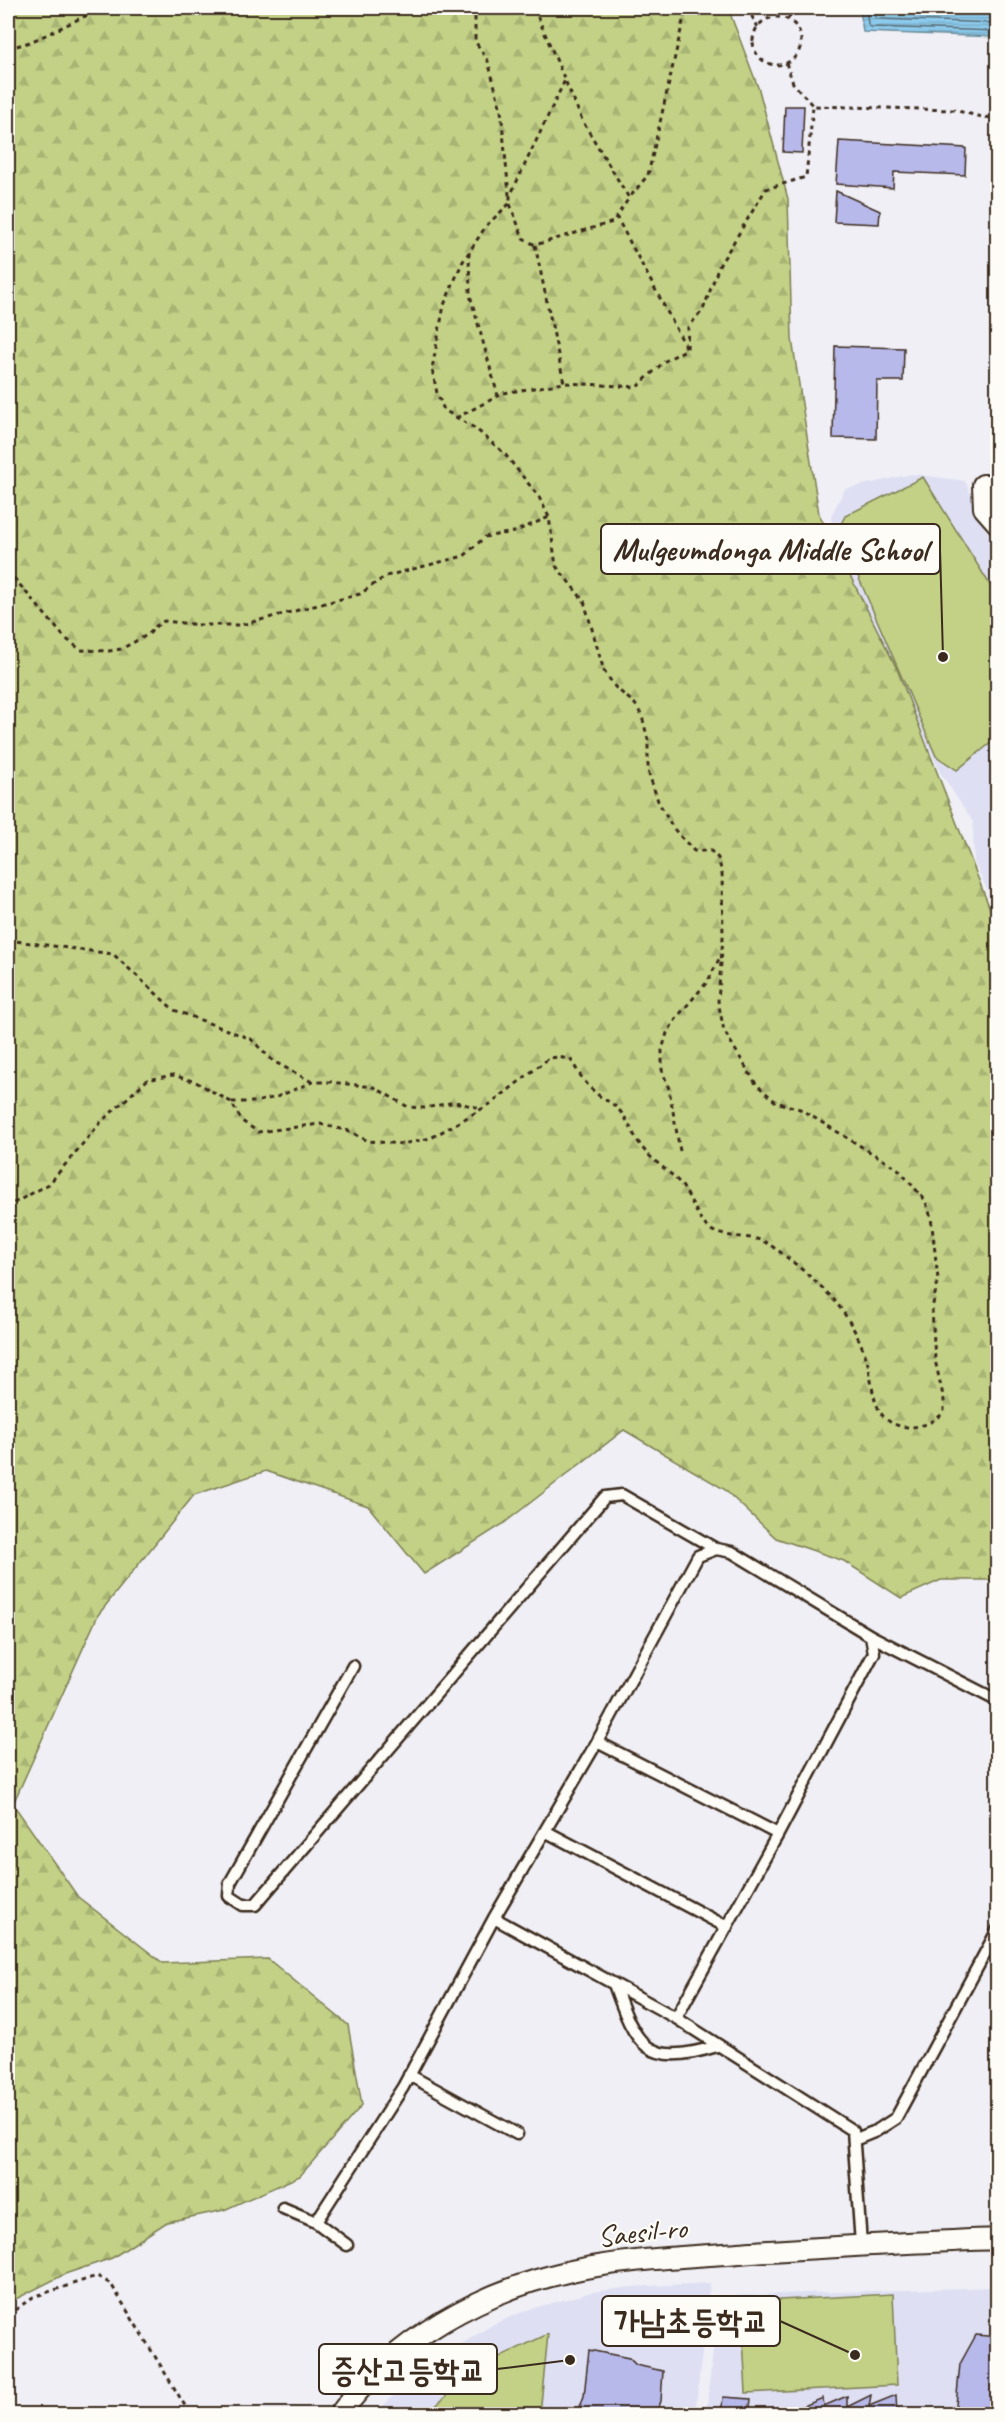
<svg xmlns="http://www.w3.org/2000/svg" width="1005" height="2422" viewBox="0 0 1005 2422" font-family="Caveat,'Poor Story',sans-serif">
  <style>
    .built { fill: #dedff2 }
    .grass { fill: #c2d186; stroke: #7e7e52; stroke-width: 1.5 }
    .forest { fill: url(#forest-firs); stroke: #7e7e52; stroke-width: 1.5 }
    .water { fill: url(#water-rules); stroke: #6c8b9a; stroke-width: 1.5 }
    .lines { fill: none; stroke-linecap: round; stroke-linejoin: round }
    .shore { stroke: #5b6a71; stroke-width: 1.5 }
    .building { fill: #b8b9eb; stroke: #3b2a1e; stroke-width: 1.5 }
    .service-casing { stroke: #3b2a1e; stroke-width: 15 }
    .minor-casing { stroke: #3b2a1e; stroke-width: 24 }
    .path { stroke: #3b2a1e; stroke-width: 3; stroke-dasharray: 4.5 4.5; stroke-linecap: butt }
    .service { stroke: #fdfcf7; stroke-width: 10 }
    .minor { stroke: #fdfcf7; stroke-width: 20 }
    .labels { text-anchor: middle; stroke-width: 4.5; stroke-linejoin: round; paint-order: stroke }
    .street-label { font-size: 30px; fill: #3b2a1e; stroke: #fdfcf7 }
    .leader { fill: none; stroke: #3b2a1e; stroke-width: 2 }
    .callout-dot { fill: #3b2a1e; stroke: #fdfcf7; stroke-width: 2 }
    .callout { fill: #fdfcf7; stroke: #3b2a1e; stroke-width: 2 }
    .callout-label { font-size: 32px; text-anchor: middle; font-weight: bold; fill: #3b2a1e }
  </style>
  <defs>
    <pattern id="forest-firs" width="22" height="20" patternUnits="userSpaceOnUse" patternTransform="scale(1.5)"><rect width="22" height="20" fill="#c2d186"/><path d="M5 1l3.5 6h-7zM16 11l3.5 6h-7z" fill="#a8b473"/></pattern>
    <pattern id="water-rules" width="6" height="5" patternUnits="userSpaceOnUse" patternTransform="scale(1.5)"><rect width="6" height="5" fill="#8ccbed"/><path d="M0 2.5h6" fill="none" stroke="#7aaecb"/></pattern>
  </defs>
  <rect width="100%" height="100%" fill="#efeff5"/>
  <filter id="ink" filterUnits="userSpaceOnUse"><feTurbulence type="fractalNoise" baseFrequency=".0167" numOctaves="2"/><feDisplacementMap in="SourceGraphic" scale="12" xChannelSelector="R" yChannelSelector="G"/><feConvolveMatrix kernelMatrix="1 2 1 2 8 2 1 2 1" color-interpolation-filters="sRGB"/></filter>
  <g filter="url(#ink)">
    <path class="built" d="M912 474 965 481 986 530 997 542V910L974 862 973 822 940 772 834 539 831 516 845 489Z
      M710 2283 695 2414H375L402 2387 455 2348 494 2324 527 2310 592 2292 630 2287Z
      M997 2287V2414H706L719 2296Z"/>
    <path class="grass" d="M923 477 997 596V738L957 770 936 756 838 530 845 516Z
      M893 2294 897 2385 746 2393 741 2302Z
      M548 2334 540 2414H427L456 2387 493 2360Z"/>
    <path class="forest" d="M8 8H728L759 90 788 199 792 339 819 514 897 669 997 927 998 1580H941L901 1598 844 1561 776 1538 724 1489 624 1430 503 1524 424 1574 368 1506 266 1471 194 1495 98 1615 13 1804 78 1897 163 1963 268 1959 348 2025 362 2105 300 2176 224 2210 167 2222 112 2258 65 2274 8 2303Z"/>
    <path class="water" d="M860 8H997V37L863 32Z"/>
    <g class="lines">
      <path class="shore" d="M866 8 868 24 870 27 998 31
        M874 8 875 17 877 19 998 23
        M883 8 886 11 998 14"/>
    </g>
    <path class="building" d="M785 106H804L802 153 783 152Z
      M839 141 966 148 965 175 894 172 893 188 836 184Z
      M836 191 880 211 879 224 834 222Z
      M835 346 904 348 903 381H877L876 439 833 438Z
      M976 2335 998 2337V2415H955L960 2364Z
      M589 2350 629 2358 636 2365 663 2371 661 2401 656 2415H577L584 2396Z
      M871 2395 869 2406 896 2395 897 2415H782L823 2398 824 2406 847 2396V2407Z
      M723 2397 751 2399 749 2415H721Z"/>
    <g class="lines">
      <g class="service-casing">
        <path id="service" d="M871 1636 998 1701
          M353 1666 230 1883 229 1896 243 1905H255L605 1497 622 1495 716 1549
          M597 1742 778 1834
          M545 1831 727 1927
          M614 1984C636 2046 646 2068 717 2046
          M676 2018 778 1834 874 1653 871 1636 732 1552 716 1549 698 1556 597 1742 494 1918 676 2018 853 2131 861 2244
          M409 2075 517 2134
          M854 2140 876 2131 896 2118 998 1929
          M283 2208 316 2222
          M347 2245 316 2222 403 2087 494 1918"/>
      </g>
      <g class="minor-casing">
        <path id="minor" d="M998 485H983L984 508 998 524
          M340 2414C394 2339 481 2291 571 2271 630 2258 692 2257 752 2252 834 2247 915 2242 998 2239"/>
      </g>
      <path class="path" d="M475 8V41L488 61 501 110 509 195
        M534 8 583 122 629 198 648 175 686 8
        M747 8 758 27
        M753 41a24 24 0 1 1 48 0a24 24 0 1 1-48 0Z
        M788 19 794 8
        M8 47C33 47 79 14 109 8
        M786 63 793 83 813 106 954 110 982 117 998 118
        M510 204 523 238 535 245 613 222 629 198
        M616 216 686 347
        M535 245 564 383
        M469 252 470 295 498 396
        M456 418 504 393 564 383 637 387 665 361 687 349 688 327 703 310 719 266 766 189 806 177 813 106
        M8 571 65 638 81 650 109 651 121 649 149 634 156 626 164 621 200 625H241L360 594 386 576 464 556 485 537 514 532 549 517
        M8 940 113 954 174 1010 251 1039 273 1061 312 1082
        M232 1102H255L277 1097 312 1082H331L374 1087 408 1107 425 1108 455 1102 480 1108
        M680 1151 669 1089 662 1070V1050L667 1033 678 1016 708 981 719 959
        M8 1210 12 1204 49 1184 101 1122 147 1080 173 1075 196 1082 231 1102 242 1121 258 1132 320 1124 349 1131 368 1141 402 1144 431 1138 492 1103 549 1058 559 1057 571 1060C578 1072 585 1084 596 1093 602 1099 612 1102 618 1109 628 1119 631 1131 639 1143 649 1159 666 1168 678 1181 690 1194 697 1218 707 1227 720 1239 744 1235 760 1240 776 1245 822 1286 834 1300 849 1318 862 1342 868 1364 872 1381 872 1402 883 1416 899 1434 930 1428 944 1412V1400L935 1360 932 1309 938 1279 931 1217 925 1200 898 1169 800 1109 776 1102 756 1084 724 1031 718 1001 723 937 722 873 718 858 711 851H694L673 828 658 801 648 771V740L642 716 635 704 615 687 604 671 584 601 556 566 549 517 539 497 504 453 476 429 444 410 437 393 432 369 444 305 462 263 486 226 510 203V196L565 80
        M8 2315 33 2297 97 2276 111 2284 190 2414"/>
      <use href="#service" class="service"/>
      <use href="#minor" class="minor"/>
    </g>
  </g>
  <g class="labels">
    <g class="street-label">
      <text transform="translate(642 2232) rotate(-6)" y="10">Saesil-ro</text>
    </g>
  </g>
  <path class="leader" d="M943 657L940 549M855 2355L780 2321M570 2360L497 2369"/>
  <g class="callout-dot">
    <circle cx="943" cy="657" r="6"/>
    <circle cx="855" cy="2355" r="6"/>
    <circle cx="570" cy="2360" r="6"/>
  </g>
  <g class="callout">
    <rect x="601" y="524" width="339" height="50" rx="6"/>
    <rect x="602" y="2296" width="178" height="50" rx="6"/>
    <rect x="319" y="2344" width="178" height="50" rx="6"/>
  </g>
  <g class="callout-label">
    <text x="770" y="560">Mulgeumdonga Middle School</text>
    <text x="691" y="2332">가남초등학교</text>
    <text x="408" y="2381">증산고등학교</text>
  </g>
  <rect width="1005" height="2422" fill="none" stroke="#fdfcf7" stroke-width="30"/>
  <rect x="15" y="15" width="975" height="2392" fill="none" stroke="#3b2a1e" stroke-width="2" filter="url(#ink)"/>
</svg>
